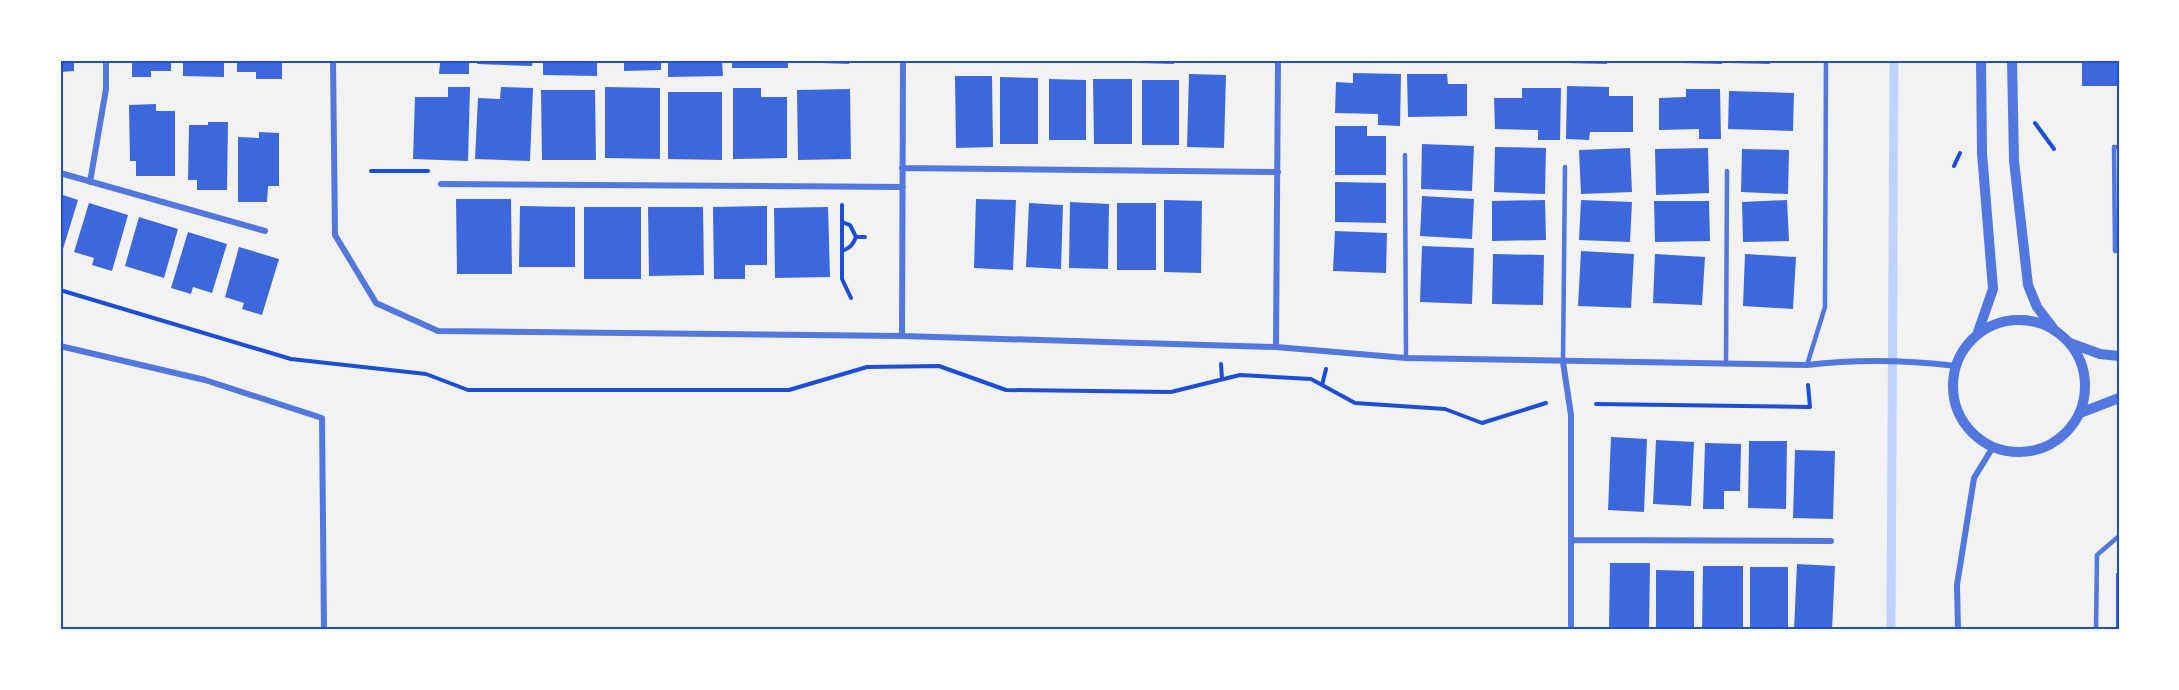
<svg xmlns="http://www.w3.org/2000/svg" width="2179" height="690" viewBox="0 0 2179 690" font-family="'Alegreya Sans',sans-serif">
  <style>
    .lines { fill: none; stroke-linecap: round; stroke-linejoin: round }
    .stream { stroke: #bfd3fe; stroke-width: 9 }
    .building { fill: #3d67dc }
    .path { stroke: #1d4ed8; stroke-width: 4 }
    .service { stroke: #5277de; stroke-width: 4.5 }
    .minor { stroke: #5277de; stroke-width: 6 }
    .tertiary { stroke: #5277de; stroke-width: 10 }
    .neatline { fill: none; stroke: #1d4ed8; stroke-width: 2 }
  </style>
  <rect width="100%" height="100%" fill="#f2f2f2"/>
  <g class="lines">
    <path class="stream" d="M1891 630 1894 60"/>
  </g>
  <path class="building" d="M60 60H74V71L60 72Z
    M132 60H171V71H151V77H132Z
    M183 60H224V77L183 76Z
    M237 60H282V79H256V72H237Z
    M414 60H469V74H439L440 63H414Z
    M477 60H533L532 66 477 64Z
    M543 60H597V76L543 75Z
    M606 60H661V70L624 71V63H606Z
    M668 60H722L723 76 668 77Z
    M732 60H788V68H732Z
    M795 60H850L849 64 795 62Z
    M1139 60H1174V64L1139 63Z
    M1566 60H1607V64L1566 63Z
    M1682 60H1722V64L1682 63Z
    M1729 60H1771L1770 64 1729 63Z
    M2082 60H2119V86H2082Z
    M1353 73 1401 74 1400 126 1378 125V114L1335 113 1336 82 1353 83Z
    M1189 74 1226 75 1224 148 1187 147Z
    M1407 74H1447L1448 84H1467V116L1408 117Z
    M955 76H992L993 147 956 148Z
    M1000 77 1038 78V144H1000Z
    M1049 79 1086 80V140H1049Z
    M1093 79H1132V144H1094Z
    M1142 80H1179V145H1142Z
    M1567 86 1609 87V96H1633V132H1590L1589 140 1566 139Z
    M448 87H470L468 161 413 159 415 97H448Z
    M501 87 533 88 530 161 475 159 478 98 500 99Z
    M605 87 660 88V159L605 158Z
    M733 88H761V97H787V158L733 159Z
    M1522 88H1561L1560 140H1538V130L1495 129 1494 98H1522Z
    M850 89 851 159 798 160 797 90Z
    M1686 89H1720L1721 139H1699V129L1659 130V98L1686 97Z
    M541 90H595L596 160H542Z
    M1729 91 1794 93 1793 131 1728 129Z
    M668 92H722V160L668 159Z
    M156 104V111H175V176H136V161H130L129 105Z
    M208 122H228L227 190H197V180H188L189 125H208Z
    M1335 126H1367V136H1386V175H1335Z
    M259 132 279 133V186H268L267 202H238V137L259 138Z
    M1422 144 1474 146 1472 191 1421 189Z
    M1495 147 1546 148 1545 194 1494 192Z
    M1630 148 1632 192 1581 194 1579 150Z
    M1708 148 1709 193 1656 195 1655 149Z
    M1742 149 1789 150 1788 194 1741 192Z
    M1335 182 1386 183V223L1335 222Z
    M60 194 78 200 63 249 60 248Z
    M1422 196 1474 199 1472 239 1420 236Z
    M456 199H511L512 274H457Z
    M976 199 1016 200 1013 270 974 268Z
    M1164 200 1202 201 1201 273 1164 272Z
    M1545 200 1546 240 1492 241V201Z
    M1581 200 1632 202 1630 242 1579 240Z
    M1787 200 1789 241 1743 242 1742 202Z
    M1654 201H1709L1710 241 1655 242Z
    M1070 202 1109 204 1108 269 1069 268Z
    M89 203 128 215 112 271 92 265 94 258 74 252Z
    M1029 203 1063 205 1061 269 1026 267Z
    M1117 203H1156V270H1117Z
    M520 206 575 207V267H519Z
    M767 206V265H745V279H714L713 207Z
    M584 207H641V279H584Z
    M648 207H703L704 275 649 276Z
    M828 207 830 277 775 278 774 208Z
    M139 217 178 229 164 278 125 266Z
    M1335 231 1387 233 1386 273 1333 271Z
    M188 232 227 244 212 293 193 287 191 294 171 288Z
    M1422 246 1474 248 1472 304 1420 302Z
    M239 247 279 259 262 315 242 309 244 303 225 297Z
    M1581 251 1634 254 1631 308 1578 306Z
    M1493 254 1544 255 1543 305 1492 304Z
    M1655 254 1705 257 1702 305 1653 303Z
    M1745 254 1796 257 1793 309 1743 306Z
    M1611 437 1647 439 1644 512 1608 510Z
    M1656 440 1694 442 1691 506 1653 504Z
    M1749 441H1787L1786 509 1748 508Z
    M1705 443 1741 444 1740 491H1724V509H1703Z
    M1795 450 1835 451 1833 519 1793 518Z
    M1610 563H1650L1649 630H1609Z
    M1797 564 1835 566 1832 630H1794Z
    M1703 566H1743V630H1702Z
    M1750 567H1788V630H1750Z
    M1656 570 1694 571V630H1656Z
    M2116 573H2119V630H2116Z"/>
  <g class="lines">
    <path class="path" d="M2035 123 2054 149
      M1954 166 1960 153
      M371 171H428
      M842 205V279L851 298
      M856 237H865
      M842 251C850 248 853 245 856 237L850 225 842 222
      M60 290 291 359 426 374 468 390H789L867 367 939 366 1006 390 1171 392 1240 375 1311 379 1355 403 1445 409 1482 423 1546 403
      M1221 364 1222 379
      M1322 385 1326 369
      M1596 404 1810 407 1808 385"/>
    <path class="service" d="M2119 147H2114L2115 251H2119
      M1405 155 1406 358
      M1563 362 1565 167
      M1726 364 1727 171
      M1807 365 1825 307 1826 60
      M2096 630 2097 555 2119 536"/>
    <path class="minor" d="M333 60 335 235 376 303 438 331 902 336 1276 347 1406 358 1807 365C1856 359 1907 360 1956 366
      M902 168 1278 172
      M60 173 265 231
      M90 182 106 89V60
      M441 184 903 187
      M902 336 903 60
      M60 346 205 380 322 418 324 630
      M1276 347 1278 60
      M1563 362 1571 415V630
      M1572 540 1831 541
      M1958 630 1957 585 1974 478 1993 447"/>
    <path class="tertiary" d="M2012 60 2014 161 2028 285 2037 307 2053 328
      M1953 386a66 66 0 1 1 132 0a66 66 0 1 1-132 0Z
      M1977 335 1993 289 1982 153 1981 60
      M2070 343 2100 354 2119 356
      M2080 413 2119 398"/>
  </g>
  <rect width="2179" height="690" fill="none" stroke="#ffffff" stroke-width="123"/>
  <rect x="62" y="62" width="2056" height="566" class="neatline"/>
</svg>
